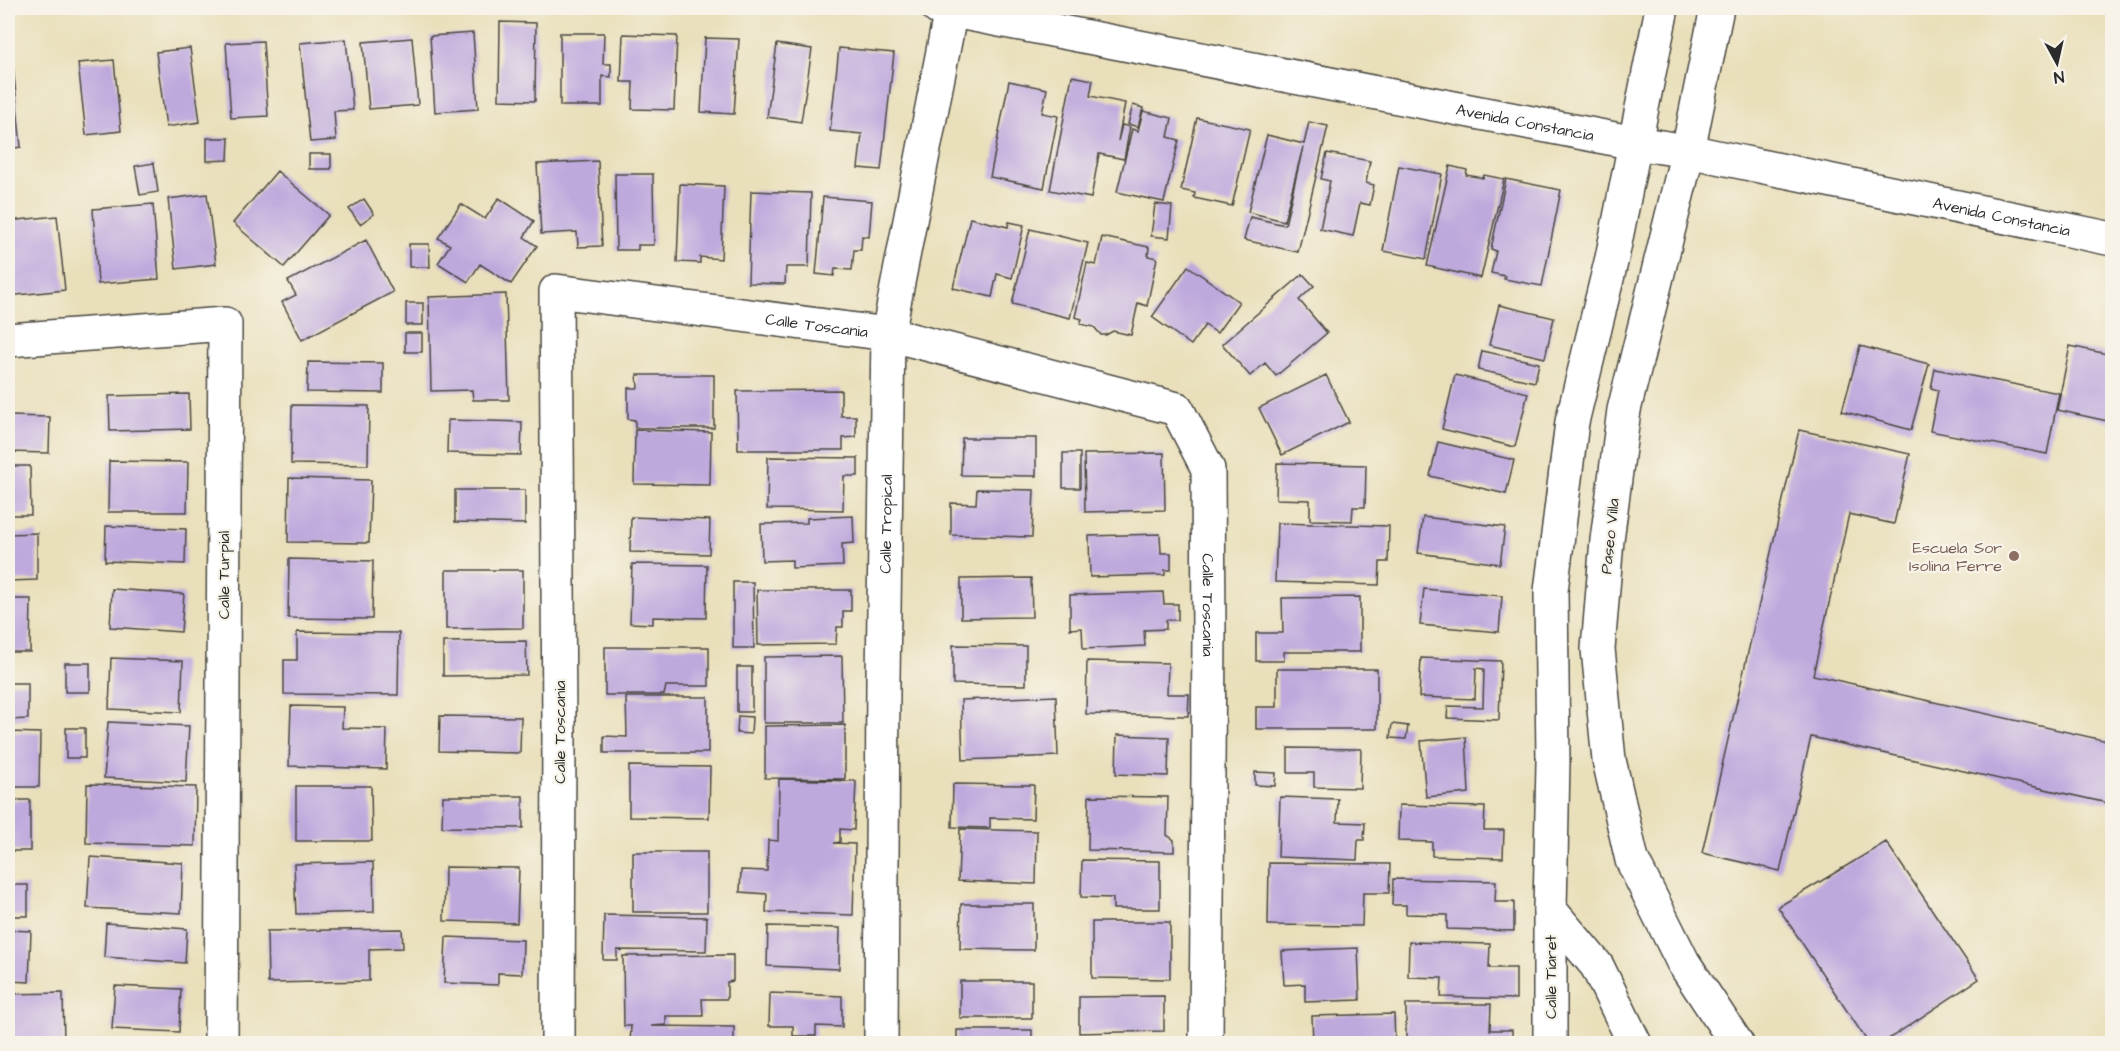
<svg xmlns="http://www.w3.org/2000/svg" width="2120" height="1051" viewBox="0 0 2120 1051" font-family="'Architects Daughter',sans-serif">
  <style>
    .building { fill: #bea9dd }
    .lines { fill: none; stroke-linecap: round; stroke-linejoin: round }
    .minor-casing { stroke: #484640; stroke-width: 36 }
    .minor { stroke: #fff; stroke-width: 33 }
    .education-dot { fill: #8d6e63; stroke: #f7f3e8; stroke-width: 2 }
    .labels { text-anchor: middle; stroke-width: 4.5; stroke-linejoin: round; paint-order: stroke }
    .street-label { font-size: 16px; fill: #2b2b2b; stroke: #f7f3e8 }
    .education-label { font-size: 16px; fill: #785e54; stroke: #f7f3e8; text-anchor: end }
  </style>
  <rect width="100%" height="100%" fill="#f7f3e8"/>
  <filter id="ink" filterUnits="userSpaceOnUse"><feTurbulence type="fractalNoise" baseFrequency=".0167" numOctaves="2"/><feDisplacementMap in="SourceGraphic" scale="12" xChannelSelector="R" yChannelSelector="G"/><feConvolveMatrix kernelMatrix="1 2 1 2 8 2 1 2 1" color-interpolation-filters="sRGB"/></filter>
  <filter id="wash" filterUnits="userSpaceOnUse"><feTurbulence type="fractalNoise" baseFrequency=".008" numOctaves="4" result="noise"/><feDisplacementMap in="SourceGraphic" scale="24" xChannelSelector="R" yChannelSelector="G"/><feGaussianBlur stdDeviation="1.35" result="paint"/><feColorMatrix in="noise" values="0 0 0 0 0 0 0 0 0 0 0 0 0 0 0 0 0 1.4 0 .05"/><feComposite in="paint" operator="in"/></filter>
  <g filter="url(#wash)">
    <rect width="100%" height="100%" fill="#e9dfba"/>
    <g id="blocks">
      <path class="building" d="M500 22 536 23 535 101 499 100Z
        M473 33 478 109 435 112 430 36Z
        M560 33H604L603 64H611V77L602 76V106H560Z
        M623 34 677 36 674 110 632 109 633 82H621Z
        M412 38 418 105 369 109 363 42Z
        M705 38 739 39 734 114 701 112Z
        M346 39 353 110 334 111 336 140 310 142 300 43Z
        M263 41 268 116 231 118 226 43Z
        M777 44 812 49 801 122 767 117Z
        M190 48 200 122 166 127 156 52Z
        M839 48 894 53 881 170 858 168 862 134 830 131Z
        M12 55 21 147 8 149V56Z
        M114 60 121 131 86 135 78 63Z
        M1072 76 1093 80 1090 96 1125 103 1118 141 1122 125 1130 127 1124 159 1099 154 1091 198 1050 190Z
        M1009 81 1047 89 1042 113 1058 116 1044 188 990 177Z
        M1133 105 1143 108 1138 127 1128 124Z
        M1143 111 1172 118 1168 137 1179 140 1164 202 1117 192 1132 129 1138 131Z
        M1197 118 1250 129 1232 206 1194 198 1195 193 1181 190Z
        M1309 122 1328 126 1298 252 1244 240 1250 217 1285 225 1303 147 1284 221 1248 212 1267 135 1304 144Z
        M207 138H229L228 160 207 161Z
        M1327 153 1370 161 1366 183 1374 185 1370 205 1360 203 1353 236 1320 229 1330 181 1321 179Z
        M309 154H331V169H309Z
        M598 161 602 246 578 247 577 232 541 234 537 164Z
        M154 163 158 192 140 195 135 166Z
        M1399 166 1442 174 1426 259 1383 251Z
        M1450 166 1467 170 1466 175 1483 178 1484 175 1504 179 1481 278 1427 266Z
        M277 171 329 215 284 267 233 223Z
        M615 174H653L654 245H638V250H616Z
        M1506 179 1561 190 1542 286 1504 279 1505 276 1491 273 1496 251 1491 249Z
        M680 184 724 186 721 259 700 257V263L677 262Z
        M751 191 811 193 809 267H786L785 284 748 283Z
        M207 194 216 264 176 269 168 199Z
        M823 197 872 201 869 237 862 236 861 250H854L852 270 835 269 834 276 816 274Z
        M499 198 534 221 524 237 537 246 511 284 480 264 468 282 438 263 450 245 438 238 461 204 485 219Z
        M364 199 374 214 360 224 349 209Z
        M153 204 159 279 98 284 93 209Z
        M1155 204 1172 206 1169 238 1151 236Z
        M57 216 65 290 8 296V221Z
        M970 218 1008 227 1009 222 1024 225 1012 278 997 274 992 297 953 288Z
        M1030 229 1088 243 1070 318 1012 304Z
        M1102 237 1149 247 1148 256 1157 258 1147 306 1138 303 1131 335 1113 331 1106 335H1101L1094 327 1080 324 1082 319 1075 317 1087 263 1096 265Z
        M366 240 393 292 302 340 282 302 296 295 288 281Z
        M409 244H429L430 267H409Z
        M1188 266 1239 302 1217 333 1205 325 1191 345 1152 317Z
        M1303 274 1314 286 1299 300 1327 333 1276 376 1265 363 1250 376 1222 344Z
        M506 294 509 400H473L472 390 431 391 429 297Z
        M406 303H423V325H406Z
        M1499 305 1554 318 1545 358 1489 345Z
        M405 333H422V352H405Z
        M1860 346 1929 364 1911 430 1842 411Z
        M2070 346 2112 355V422L2057 410Z
        M1482 351 1539 363 1535 382 1478 370Z
        M308 362 383 363V393L307 392Z
        M1935 369 2059 393 2047 454 1930 431 1938 390 1931 388Z
        M637 375H714V428H635V420L628 419V388H638Z
        M1326 375 1349 422 1282 455 1259 408Z
        M1455 375 1528 393 1515 447 1442 429Z
        M841 390V416H856V437L843 438V450H738L737 391Z
        M189 394 190 429 110 431 109 396Z
        M292 405 369 406 368 465 291 464Z
        M8 416 50 417 49 453 8 452Z
        M448 420 522 422 521 455 447 453Z
        M635 430 711 432 710 485 634 484Z
        M1799 430 1910 454 1894 524 1849 514 1813 675 2112 742V804L1811 737 1780 871 1702 853Z
        M962 438H1036V476L961 475Z
        M1438 442 1514 460 1506 494 1430 476Z
        M1063 453H1080V488H1063Z
        M1164 453 1165 510 1085 512 1084 454Z
        M768 457 858 458V476H844L843 510 767 509Z
        M109 461 188 462 187 512H108Z
        M1277 463 1366 465 1365 507H1353L1352 521 1310 520V500L1276 499Z
        M8 466H30L31 515H8Z
        M289 478 371 480 369 543 288 542Z
        M977 489 1034 490 1032 537 951 535V503L976 504Z
        M455 490H525V524L455 522Z
        M853 516 854 543 842 544 843 566 792 568V560L762 561 761 524 807 523V518Z
        M631 517 710 520 709 554 630 552Z
        M1423 517 1505 527 1500 564 1418 553Z
        M1277 523 1389 526 1388 562H1380L1379 585 1275 582Z
        M106 526 186 529 185 564 105 561Z
        M37 533V580L8 581V534Z
        M1160 534 1161 553H1171V570H1165V575L1090 577 1089 536Z
        M289 559 373 561 372 619 288 618Z
        M632 564 707 565 706 618 653 617V624L630 623Z
        M446 570H523V628L446 629Z
        M1031 578 1032 617 961 618V579Z
        M733 582H753L754 648H733Z
        M112 589 184 594 181 632 110 627Z
        M1424 589 1502 596 1499 632 1420 625Z
        M757 590H851V611H843V627H837L836 644 758 645Z
        M1163 592 1164 604H1178V620H1166V629L1144 630 1145 646 1083 649 1082 628 1070 629V595Z
        M1360 597V652H1284V661H1256V633H1283L1282 598Z
        M8 599H31L30 652H8Z
        M297 632 399 633 398 695 284 694V660H297Z
        M526 641 527 675 443 676V642Z
        M953 645 1026 646V685L953 684Z
        M605 647H709V686H666L664 695H605Z
        M842 656 843 723H764V657Z
        M111 658 183 661 181 712 109 709Z
        M1421 658 1501 661 1499 720 1447 718 1448 706 1483 707 1484 669 1476 668 1475 699 1419 697Z
        M1087 661 1168 663 1167 694H1189L1188 716 1086 714Z
        M65 663H90V692H65Z
        M737 667H752V712H737Z
        M1277 669H1377V729H1256V707H1277Z
        M8 683H28V719L8 720Z
        M1056 696 1058 756 963 760 961 700Z
        M626 697H708V753H604V736L627 737Z
        M291 706 343 707 342 728 387 729 386 769 289 766Z
        M440 716 521 717 520 753 439 751Z
        M738 716 752 717 751 734 737 733Z
        M108 722 189 726 186 782 104 778Z
        M1392 724 1408 726 1406 739 1390 738Z
        M845 725V779L765 778V726Z
        M66 728H85V758H66Z
        M8 732 40 733 39 787H8Z
        M1117 735 1169 737 1168 776 1116 774Z
        M1466 737 1469 793 1426 797 1421 741Z
        M1288 748 1361 749 1360 788 1314 787V773H1288Z
        M629 766 710 767 709 818 629 817Z
        M1255 772 1276 773 1275 786 1255 785Z
        M779 779 856 781 854 830 840 829V842L834 843 855 844 853 915 766 912 767 894 740 892 741 870 767 871 768 840 778 841Z
        M87 784 196 787 195 846 86 843Z
        M953 784 1034 785 1033 819 990 818V828L952 827Z
        M296 786H371L372 841H296Z
        M443 796H523V828L442 827Z
        M1089 796 1168 797 1167 835 1174 840V852L1088 850Z
        M1280 797 1338 799 1337 822 1365 823 1364 840H1358L1357 860 1278 857Z
        M8 800H30V851H8Z
        M1399 805 1485 807 1484 830H1504L1503 858 1432 856V842L1398 841Z
        M960 829 1037 831 1036 884 958 881Z
        M1886 842 1979 979 1881 1044H1869L1778 907Z
        M633 852H707V912H633Z
        M90 857 183 863 181 913 87 908Z
        M1082 860 1160 861V909H1113V898L1081 897Z
        M373 862 374 912 296 914 294 864Z
        M1269 863 1390 864 1389 893H1363L1362 926 1268 925Z
        M445 867 519 868 517 923 444 921Z
        M1393 879 1496 881 1495 902H1514V931L1447 929V915L1406 914V905H1392Z
        M8 885H28V916H8Z
        M961 904H1034V950L960 949Z
        M604 915 707 917 706 951 617 950V960H603Z
        M1092 922H1170V979L1092 978Z
        M106 923 187 929 185 963 104 957Z
        M768 926 840 928 839 969 767 966Z
        M402 929 403 948 369 949V981L268 983 267 931Z
        M8 930 31 931 29 982 8 981Z
        M446 937 523 940 522 974 498 973V985L444 983Z
        M1409 942 1490 944 1489 968H1516V999L1441 997 1442 978 1408 977Z
        M1358 948 1360 1000 1305 1002V984L1284 985 1282 951Z
        M733 955V981L727 982V999H702L703 1016H666V1025L651 1026 734 1027V1044H630L631 1026H624L623 956Z
        M960 981H1032V1018H960Z
        M115 986 181 989 179 1032 112 1029Z
        M63 993 64 1044H8V994Z
        M770 993 842 996V1027L816 1026V1036H793V1026H769Z
        M1164 996V1031L1079 1033V997Z
        M1406 1004H1491L1490 1030H1512V1044H1447L1448 1041H1406Z
        M1394 1014 1395 1044H1313L1312 1016Z
        M957 1030H1032V1044H957Z"/>
    </g>
  </g>
  <g filter="url(#ink)">
    <use href="#blocks" fill-opacity="0" stroke="#484640" stroke-width="1.5"/>
    <g class="lines">
      <g class="minor-casing">
        <g id="minor">
          <path id="s1" d="M938 8 1635 143 1688 151 2112 239"/>
          <path d="M1717 8 1688 151 1624 410 1607 540 1598 649 1609 760 1632 860 1683 962 1737 1044"/>
          <path d="M8 340 225 324 221 1044"/>
          <path d="M1550 910V1044"/>
          <path id="s2" d="M558 1044 559 725 556 291 888 334 1177 409 1208 469 1209 633 1206 1044"/>
          <path id="s3" d="M881 1044 883 679 888 334 951 10"/>
          <path d="M1635 1044 1597 966 1550 910 1553 762 1551 591 1572 422 1612 258 1662 8"/>
        </g>
      </g>
      <use href="#minor" class="minor"/>
    </g>
  </g>
  <circle class="education-dot" cx="2014" cy="556" r="6"/>
  <g class="labels">
    <g class="street-label">
      <text dy="6" stroke="none"><textPath href="#s1" startOffset="598">Avenida Constancia</textPath></text>
      <text dy="6" stroke="none"><textPath href="#s1" startOffset="1084">Avenida Constancia</textPath></text>
      <text dy="6" stroke="none"><textPath href="#s2" startOffset="1016">Calle Toscania</textPath></text>
      <text dy="6" stroke="none"><textPath href="#s3" startOffset="520">Calle Tropical</textPath></text>
      <text transform="translate(1609 536) rotate(-84)" y="6">Paseo Villa</text>
      <text transform="translate(223 575) rotate(-90)" y="6">Calle Turpial</text>
      <text dy="6" stroke="none"><textPath href="#s2" startOffset="1590">Calle Toscania</textPath></text>
      <text transform="translate(559 732) rotate(-90)" y="6">Calle Toscania</text>
      <text transform="translate(1550 977) rotate(-90)" y="6">Calle Tiaret</text>
    </g>
    <g class="education-label">
      <text x="2002" y="553">Escuela Sor<tspan x="2002" dy="18">Isolina Ferre</tspan></text>
    </g>
  </g>
  <rect width="2120" height="1051" fill="none" stroke="#f7f3e8" stroke-width="30"/>
  <g transform="translate(2057 63) rotate(172)" stroke="#f7f3e8" stroke-width="4.5" paint-order="stroke">
  <path d="M0-4.5L10 22L0 15L-10 22Z" fill="#2b2b2b"/>
  <text y="-9" font-size="16" font-weight="bold" text-anchor="middle" fill="#2b2b2b">N</text>
  </g>
</svg>
